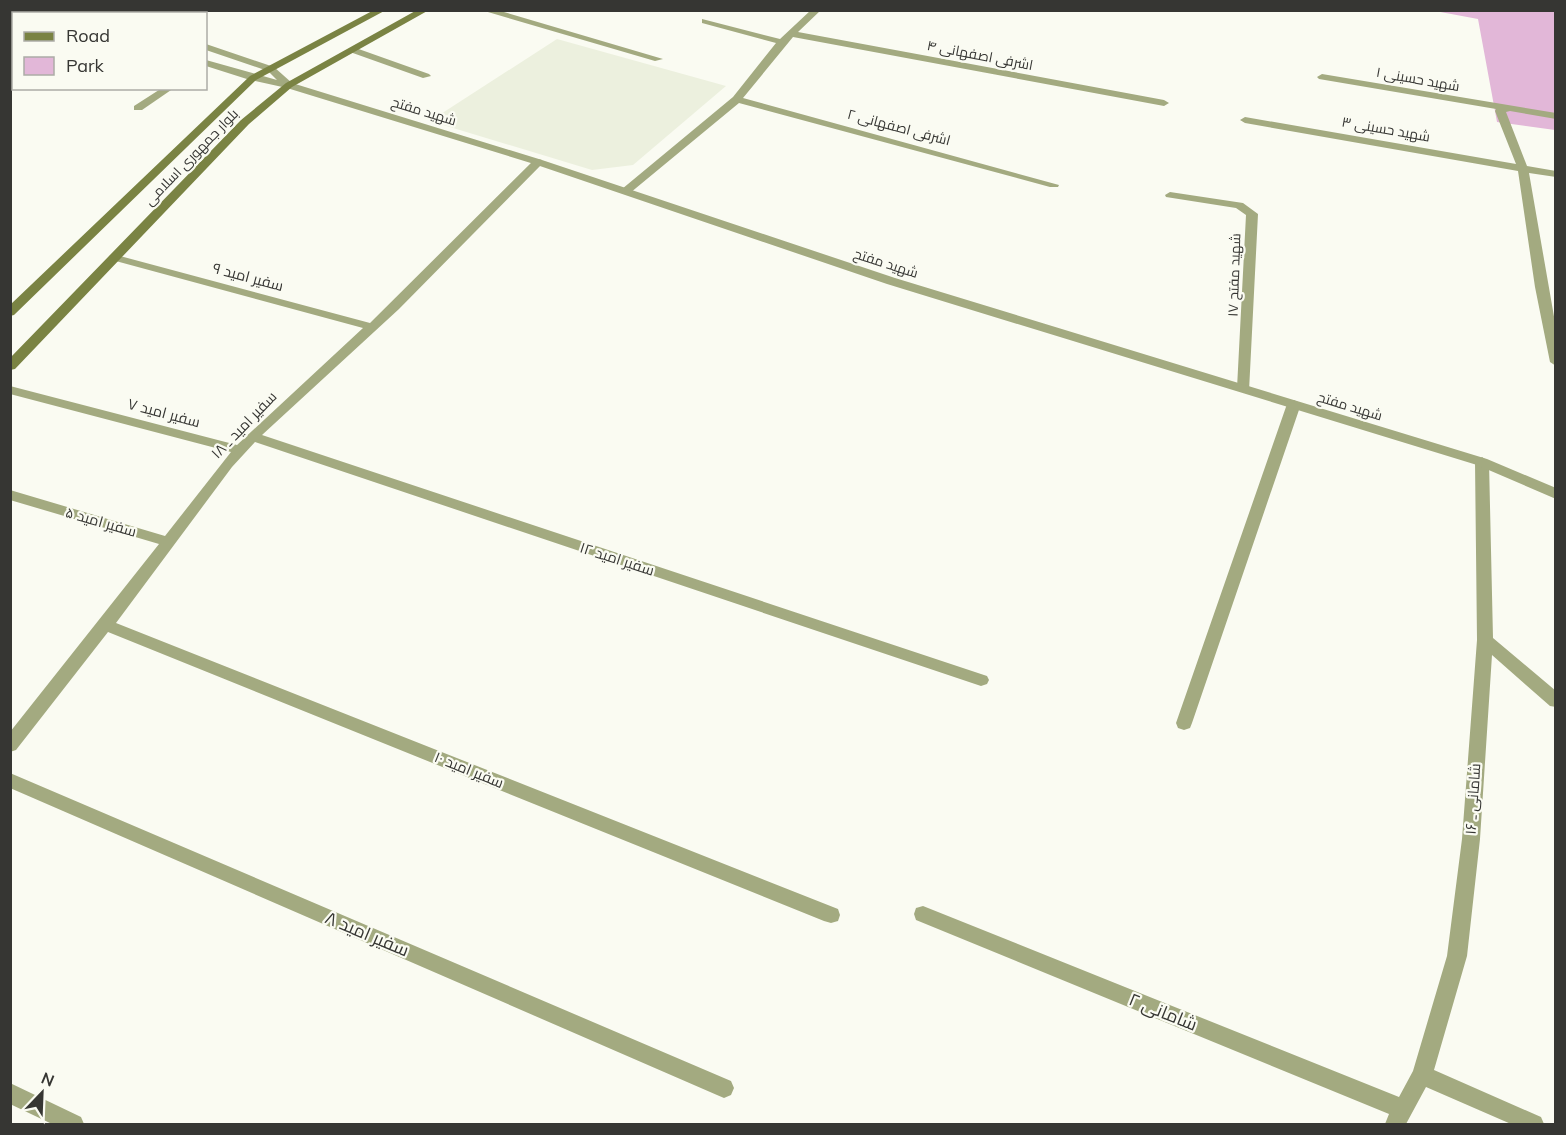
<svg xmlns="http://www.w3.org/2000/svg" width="1566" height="1135" viewBox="0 0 1566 1135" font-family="Mulish,Cairo,sans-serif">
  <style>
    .built { fill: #ecf0de }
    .green { fill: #e2b7d8 }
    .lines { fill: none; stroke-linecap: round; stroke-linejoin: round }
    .minor { fill: #a3aa80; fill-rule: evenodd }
    .tertiary { fill: #a3aa80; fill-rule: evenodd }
    .secondary { fill: #7a8343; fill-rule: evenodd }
    .labels { text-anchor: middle; stroke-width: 4.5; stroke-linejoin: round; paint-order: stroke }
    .far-street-label { font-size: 14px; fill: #363633; stroke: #fafbf2 }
    .street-label { font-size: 15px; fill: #363633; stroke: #fafbf2 }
    .near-street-label { font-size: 18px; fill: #363633; stroke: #fafbf2 }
  </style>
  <rect width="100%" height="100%" fill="#fafbf2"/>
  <path class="built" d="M557 39 726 86 633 165 592 170 430 121Z"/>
  <path class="green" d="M1435 11H1555V130L1497 122 1478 19Z"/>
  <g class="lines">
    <path class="minor" d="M481 10H497L663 59 655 61Z
      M811 10H821L798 32 1164 100 1169 103 1164 106 793 37 743 98 1059 185 1058 187H1050L739 103 630 193H622V189L733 97 776 43 702 23V19L780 39Z
      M353 47 429 74 431 76 423 78 350 52 348 50Z
      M14 49V55L10 56V50Z
      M1322 74 1556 113V119L1510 111 1506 112 1527 166 1556 171V177L1529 173 1556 328V366L1550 362 1535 287 1518 171 1245 123 1240 120 1245 117 1516 164 1495 111 1496 109 1319 79 1317 77Z
      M162 88H174L142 110H134V106Z
      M538 159 542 160V164L399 309 262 435 987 676 989 680 987 684 981 686 975 684 255 442 232 467 116 623 838 909 840 915 838 921 831 923 824 921 108 632 16 750 10 752V732L159 544 10 500V490L165 536 231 452 10 394V386L237 445 363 328 112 260V256H120L370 323 534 160Z
      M1170 192 1243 203 1258 214 1249 391H1239L1237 388 1246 215 1236 208 1166 197 1165 195Z
      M1294 400 1301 404 1192 723 1190 728 1184 730 1178 728 1176 723 1287 404Z
      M1482 457 1489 462 1493 638 1556 691V707L1550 706 1492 655 1480 839 1467 956 1434 1070 1541 1117 1544 1124H1511L1426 1087 1406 1124H1385L1389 1114 916 920 914 914 916 908 923 906 1399 1097 1413 1071 1447 956 1462 839 1477 640 1475 462Z
      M10 773 731 1081 734 1088 731 1095 724 1098 717 1095 10 788Z
      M10 1083 81 1117 84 1124H52L10 1104Z"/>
    <path class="tertiary" d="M57 10H70L75 14H62Z
      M206 44 274 67 292 83 542 160 895 278 1487 459 1556 488V499L1477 465 887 284 534 164 287 88 250 80 206 66V60L277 80 268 71 206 50Z"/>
    <path class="secondary" d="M374 10H386L256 80 14 315 10 316V305L250 76Z
      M417 10H429L292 87 249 124 15 369 10 370V358L241 120 286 83Z"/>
  </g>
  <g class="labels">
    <g class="far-street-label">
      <text transform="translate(980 55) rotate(11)" y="5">اشرفی اصفهانی ۴</text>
      <text transform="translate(1418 79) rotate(10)" y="5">شهید حسینی ۱</text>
      <text transform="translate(424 111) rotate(17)" y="5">شهید مفتح</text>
      <text transform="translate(899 127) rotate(15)" y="5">اشرفی اصفهانی ۲</text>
      <text transform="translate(1386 129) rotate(10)" y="5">شهید حسینی ۳</text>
      <text transform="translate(191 157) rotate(-46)" y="5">بلوار جمهوری اسلامی</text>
      <text transform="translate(886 263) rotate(18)" y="5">شهید مفتح</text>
      <text transform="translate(1234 275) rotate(-88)" y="5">شهید مفتح ۱۷</text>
      <text transform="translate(1350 406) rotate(17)" y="5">شهید مفتح</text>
    </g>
    <g class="street-label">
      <text transform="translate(248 277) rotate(15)" y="5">سفیر امید ۹</text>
      <text transform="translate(164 413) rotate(15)" y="5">سفیر امید ۷</text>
      <text transform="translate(244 425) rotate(-46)" y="5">سفیر امید ـ ۱۸</text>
      <text transform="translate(101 522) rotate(16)" y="5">سفیر امید ۵</text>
      <text transform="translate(617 559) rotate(18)" y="5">سفیر امید ۱۲</text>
      <text transform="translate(469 770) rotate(22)" y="5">سفیر امید ۱۰</text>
      <text transform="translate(1473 799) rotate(-86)" y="5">شامانی ـ ۱۶</text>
    </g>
    <g class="near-street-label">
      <text transform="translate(367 934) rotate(23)" y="6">سفیر امید ۸</text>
      <text transform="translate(1163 1012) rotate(22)" y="6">شامانی ۲</text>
    </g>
  </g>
  <rect width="1566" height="1135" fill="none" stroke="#363633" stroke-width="24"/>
  <rect x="12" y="12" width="195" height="78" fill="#fafbf2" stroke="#acaca6" stroke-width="1.5"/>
  <rect x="24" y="32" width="30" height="9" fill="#7a8343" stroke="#acaca6" stroke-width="1.5"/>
  <text x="66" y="42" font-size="18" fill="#363633">Road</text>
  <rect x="24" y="57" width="30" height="18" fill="#e2b7d8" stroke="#acaca6" stroke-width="1.5"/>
  <text x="66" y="72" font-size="18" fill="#363633">Park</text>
  <g transform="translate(42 1093) rotate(23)" stroke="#fafbf2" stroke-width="4.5" paint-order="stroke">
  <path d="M0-4.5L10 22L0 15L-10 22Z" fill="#363633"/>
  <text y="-9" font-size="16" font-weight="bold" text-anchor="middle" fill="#363633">N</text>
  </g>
</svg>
